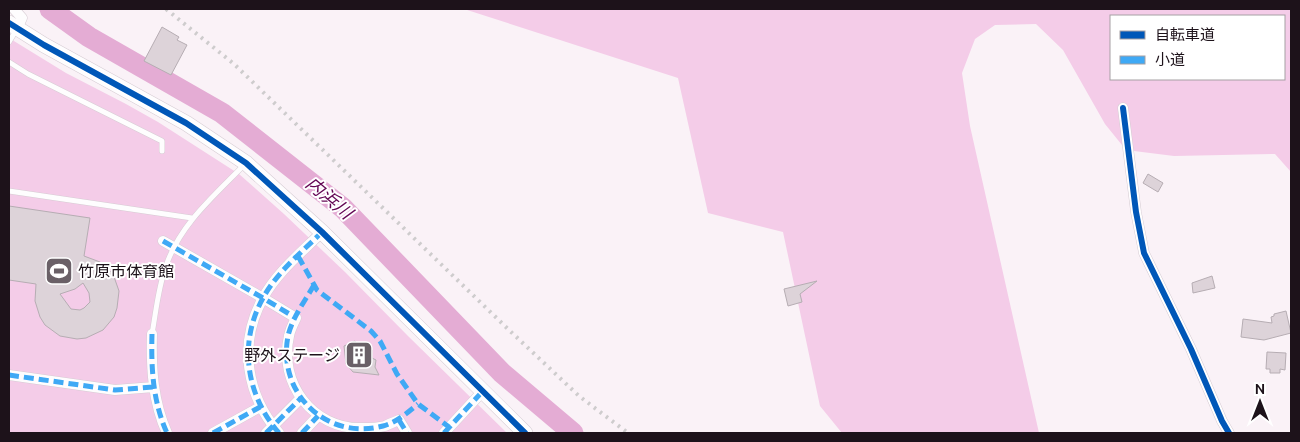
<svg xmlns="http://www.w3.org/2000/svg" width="1300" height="442" viewBox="0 0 1300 442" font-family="Ubuntu,'Noto Sans JP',sans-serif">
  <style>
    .green { fill: #f4cce8; fill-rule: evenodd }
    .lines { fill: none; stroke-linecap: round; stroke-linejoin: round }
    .river { stroke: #e4acd4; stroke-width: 21 }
    .building { fill: #ddd3d9; stroke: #b6adb3; fill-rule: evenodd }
    .lane-casing { stroke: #d6ccd3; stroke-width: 6 }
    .street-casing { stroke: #d6ccd3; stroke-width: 11 }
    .secondary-casing { stroke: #d6ccd3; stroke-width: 16 }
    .lane { stroke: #fefdfe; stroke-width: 5 }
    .street { stroke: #fefdfe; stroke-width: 10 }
    .secondary { stroke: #fefdfe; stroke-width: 15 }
    .rail { stroke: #cecccd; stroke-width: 4; stroke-dasharray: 2.5 5; stroke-linecap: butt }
    .quiet { stroke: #3fa9f5; stroke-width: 5; stroke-dasharray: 10 5; stroke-linecap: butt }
    .cycleway-casing { stroke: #fff; stroke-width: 9 }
    .cycleway { stroke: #0057b8; stroke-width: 6 }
    .labels { text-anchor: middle; stroke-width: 4; stroke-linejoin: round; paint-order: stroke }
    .poi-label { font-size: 16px; fill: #1d121a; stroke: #fff; text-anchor: start }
    .water-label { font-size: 18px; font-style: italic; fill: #630553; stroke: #fff }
  </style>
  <rect width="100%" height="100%" fill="#faf2f7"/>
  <path class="green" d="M464 9H1291V172L1275 154 1174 156 1126 150 1105 124 1063 50 1036 24 995 25 975 39 962 73 970 126 1039 433H842L820 406 783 232 708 213 678 78ZM1111 16H1284V79H1111Z
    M9 38 66 73 126 104 158 122 239 174 284 214 345 272 408 336 507 433H9Z"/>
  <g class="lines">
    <path class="river" d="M50 9 89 37 222 113 343 208 502 373 573 433"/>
  </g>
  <path class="building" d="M162 27 179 37 177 40 187 45 171 75 144 61Z
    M1148 174 1163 183 1158 192 1143 183Z
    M9 206 90 218 84 256 100 262 107 268 113 274 119 291 117 308 114 317 103 330 86 338 77 339 60 336 45 325 40 317 35 301 36 284 9 280ZM83 283 89 293 90 302 84 308 80 310 71 309 60 294 75 289Z
    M1212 276 1215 288 1193 293 1192 283Z
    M817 281 800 294 802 302 788 306 784 289Z
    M1286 311 1291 333 1264 340 1241 337 1243 319 1272 323 1271 317 1274 316V314Z
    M355 341 359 346H363L366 351 372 350V358L376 360 375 367 379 375 353 372 346 364 344 346Z
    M1267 352 1286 353 1285 370 1280 369V373H1270V369H1266Z"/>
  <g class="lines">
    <g class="lane-casing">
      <path id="lane" d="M9 42 17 29
        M9 62 28 74 162 141V151
        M9 191 192 218
        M152 334C156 312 158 288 166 266 180 224 215 195 245 164"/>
    </g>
    <g class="street-casing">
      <path id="street" d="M14 9 22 18 17 29
        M1123 108 1136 212 1144 253 1191 349 1222 421 1229 433
        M163 241 263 298 296 318C293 324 290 330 289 336 278 383 313 429 361 428 369 428 377 428 385 426 389 424 394 422 399 420L407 433
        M152 334C151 369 153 402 167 433
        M9 375 115 390 154 387
        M213 433 260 407
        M266 433 301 398
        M279 433C246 395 238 343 263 298 277 272 302 252 322 232
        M302 433 318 416
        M444 433 482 392"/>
    </g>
    <g class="secondary-casing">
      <path id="secondary" d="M9 23 44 45 186 123 246 163 322 232 525 433"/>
    </g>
    <use href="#lane" class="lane"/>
    <use href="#street" class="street"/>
    <use href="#secondary" class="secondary"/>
    <path class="rail" d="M166 9 234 64 509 330 579 396 628 433"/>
    <path class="quiet" d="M163 241 263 298 296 318
      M298 256 317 290 371 331 380 341 397 374 418 404 449 427
      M314 285C305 301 292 318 288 336 277 393 326 441 383 426 397 422 407 413 418 404
      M152 334C151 369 153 402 167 433
      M9 375 115 390 154 387
      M399 420 407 433
      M213 433 260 407
      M266 433 301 398
      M279 433C246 395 238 343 263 298 277 272 302 252 322 232
      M302 433 318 416
      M444 433 482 392"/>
    <g class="cycleway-casing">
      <path id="cycleway" d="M9 23 44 45 186 123 246 163 322 232 525 433
        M1123 108 1136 212 1144 253 1191 349 1222 421 1229 433"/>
    </g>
    <use href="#cycleway" class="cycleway"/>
  </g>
  <defs>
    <g id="stadium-square" transform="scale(1.4375)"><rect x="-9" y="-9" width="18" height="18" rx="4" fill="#6a6067" stroke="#fff"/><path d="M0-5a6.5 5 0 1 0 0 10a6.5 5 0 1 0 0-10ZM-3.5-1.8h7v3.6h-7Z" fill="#fff"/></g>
    <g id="building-square" transform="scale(1.4375)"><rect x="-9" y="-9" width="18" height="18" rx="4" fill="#6a6067" stroke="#fff"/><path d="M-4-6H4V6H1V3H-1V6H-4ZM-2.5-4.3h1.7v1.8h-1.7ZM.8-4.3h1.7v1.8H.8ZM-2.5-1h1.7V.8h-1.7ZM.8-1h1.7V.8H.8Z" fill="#fff"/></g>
  </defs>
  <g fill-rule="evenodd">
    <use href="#stadium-square" x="59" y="271"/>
    <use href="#building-square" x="359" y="355"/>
  </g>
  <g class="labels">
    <g class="poi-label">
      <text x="78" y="277">竹原市体育館</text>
      <text x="340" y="361" text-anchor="end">野外ステージ</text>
    </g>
    <g class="water-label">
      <text transform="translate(329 198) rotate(40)" y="6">内浜川</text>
    </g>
  </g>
  <rect width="1300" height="442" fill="none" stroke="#1d121a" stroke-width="20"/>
  <rect x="1110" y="15" width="175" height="65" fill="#ffffff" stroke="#a5a0a3"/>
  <rect x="1120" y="31" width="25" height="8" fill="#0057b8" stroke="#a5a0a3"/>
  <text x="1155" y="40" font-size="15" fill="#1d121a">自転車道</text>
  <rect x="1120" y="56" width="25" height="8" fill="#3fa9f5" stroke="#a5a0a3"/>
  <text x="1155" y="65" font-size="15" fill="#1d121a">小道</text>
  <g transform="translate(1260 402)" stroke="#ffffff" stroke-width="4" paint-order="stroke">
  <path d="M0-4L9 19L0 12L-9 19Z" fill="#1d121a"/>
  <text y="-8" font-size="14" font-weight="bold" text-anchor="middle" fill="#1d121a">N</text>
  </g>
</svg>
